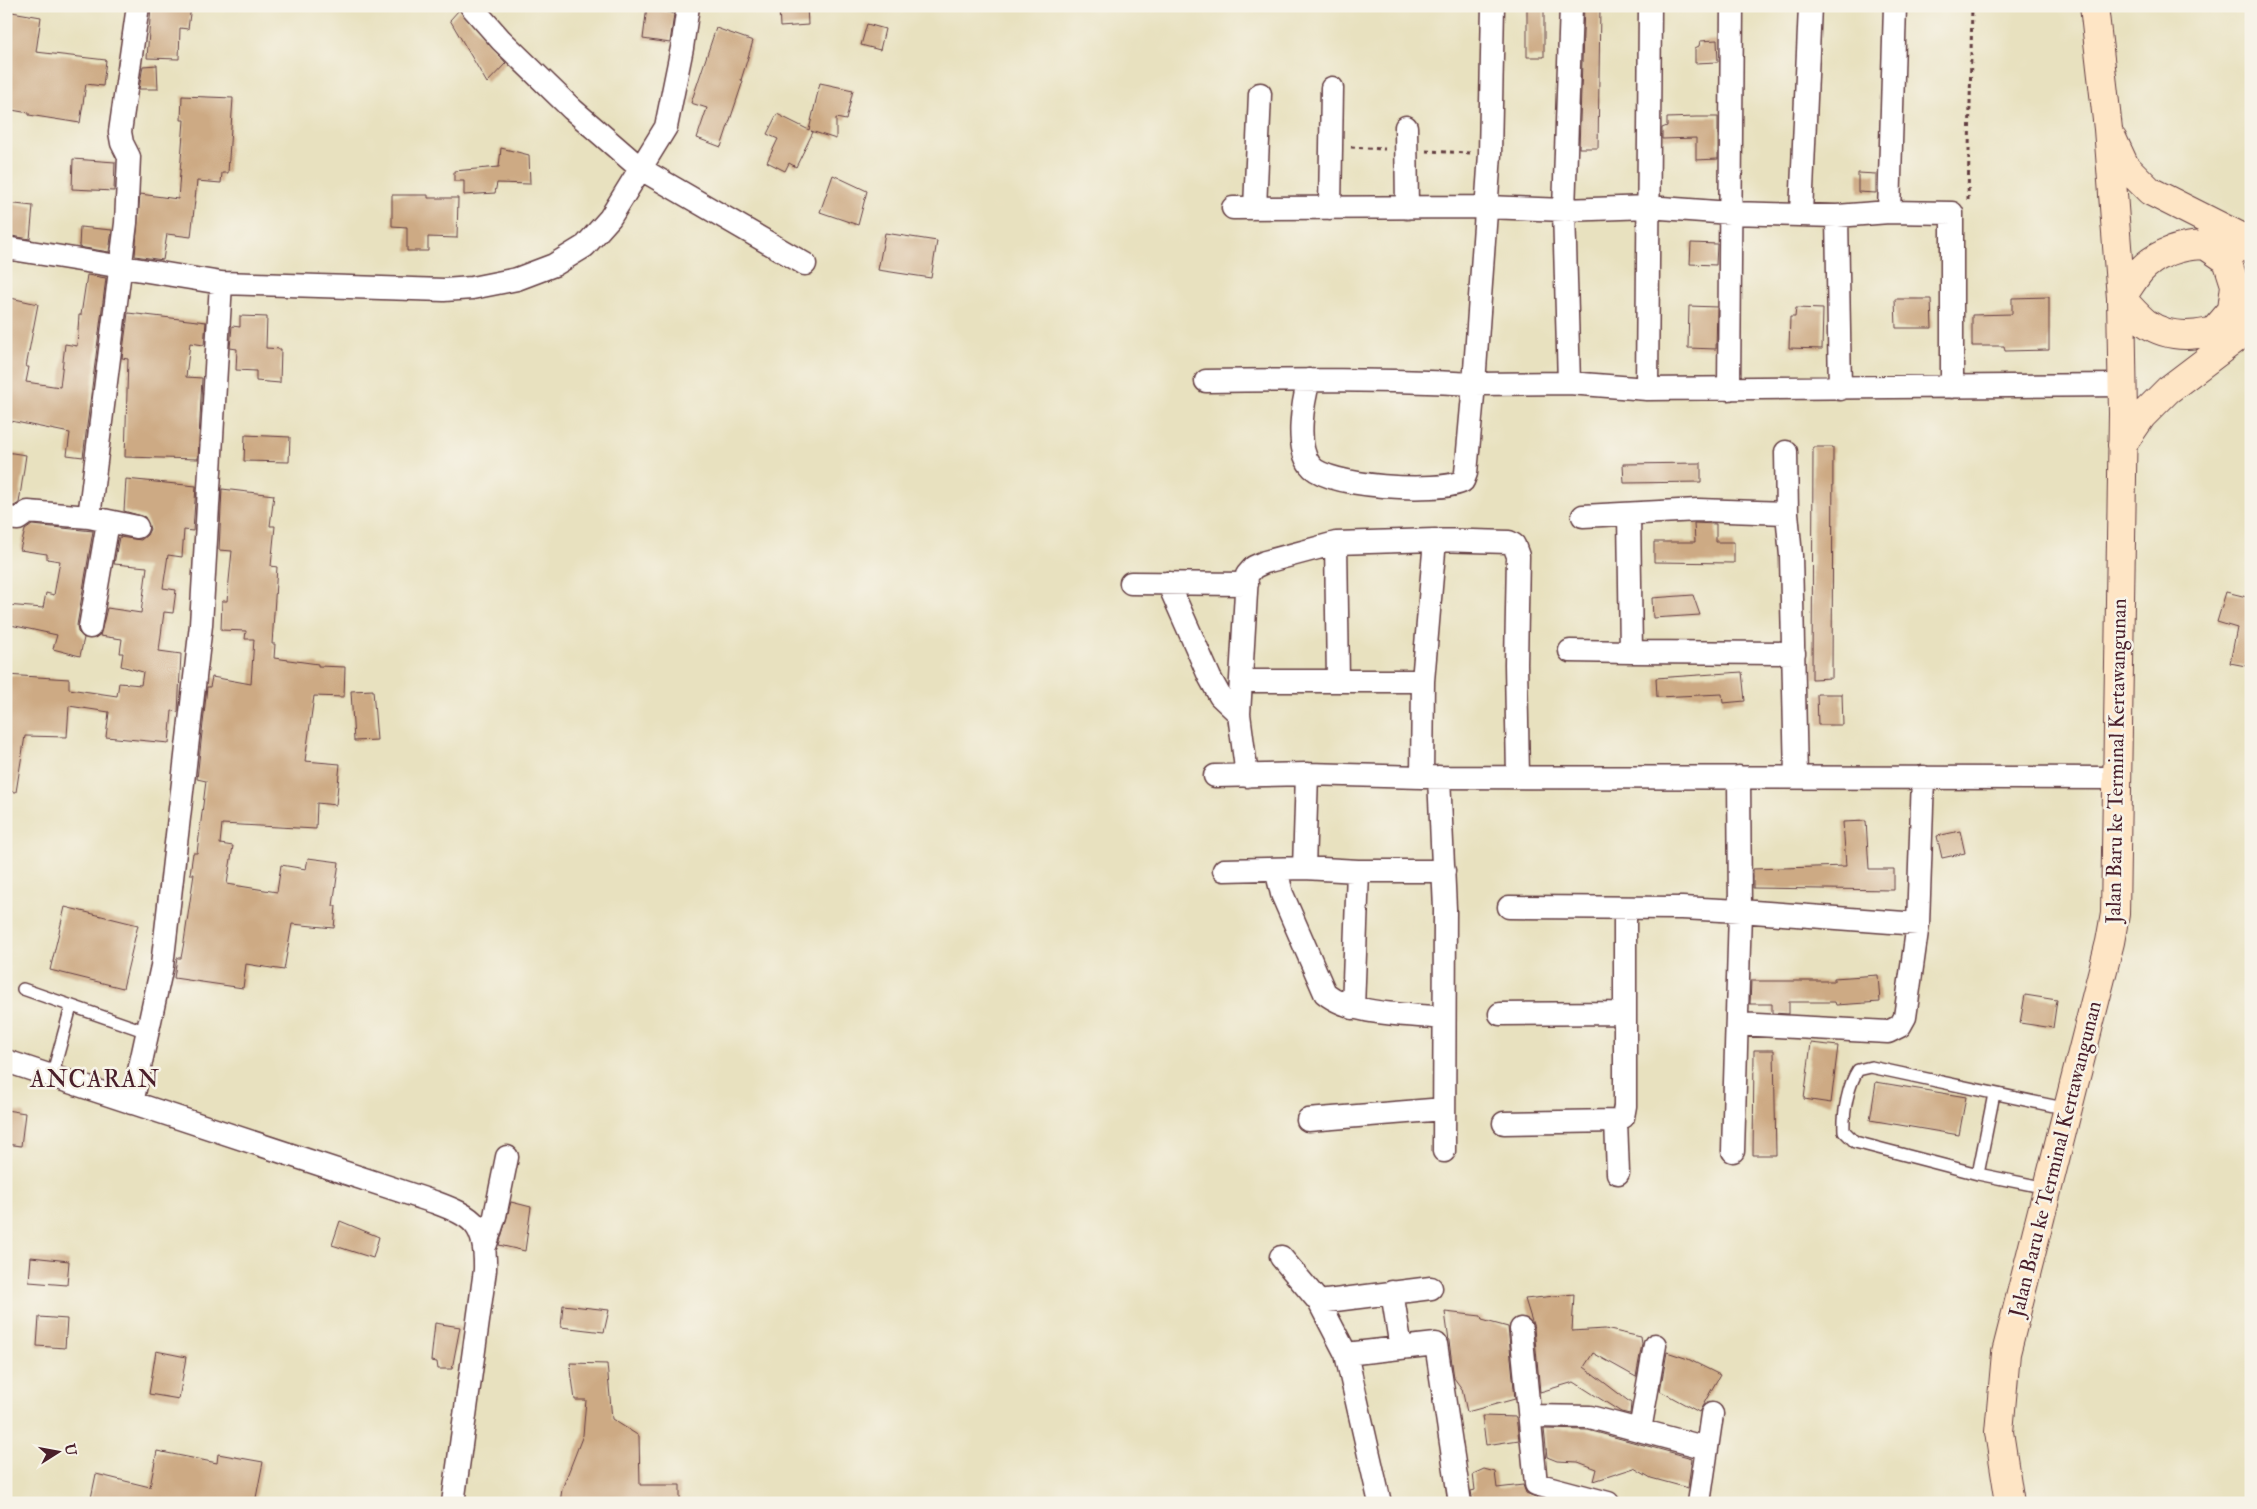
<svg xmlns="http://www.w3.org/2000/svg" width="2257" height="1509" viewBox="0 0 2257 1509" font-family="'IM FELL Double Pica',serif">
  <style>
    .building { fill: #cdaa84 }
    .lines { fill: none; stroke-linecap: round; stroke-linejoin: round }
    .service-casing { stroke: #623c41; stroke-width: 14 }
    .minor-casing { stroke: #623c41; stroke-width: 25 }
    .secondary-casing { stroke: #623c41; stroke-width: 30 }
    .path { stroke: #623c41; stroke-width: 3; stroke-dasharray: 4 4; stroke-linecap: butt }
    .service { stroke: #fff; stroke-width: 11 }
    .minor { stroke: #fff; stroke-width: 22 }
    .secondary { stroke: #fee5c5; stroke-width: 28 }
    .labels { text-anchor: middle; stroke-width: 5; stroke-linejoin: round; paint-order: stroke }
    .street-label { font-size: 21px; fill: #4a1f2b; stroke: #f7f3e8 }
    .quarter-label { font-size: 24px; letter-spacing: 1px; fill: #4a1f2b; stroke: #f7f3e8 }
  </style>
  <rect width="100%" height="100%" fill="#f7f3e8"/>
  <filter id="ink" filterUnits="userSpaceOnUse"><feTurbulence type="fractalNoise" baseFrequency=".02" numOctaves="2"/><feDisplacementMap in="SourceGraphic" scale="10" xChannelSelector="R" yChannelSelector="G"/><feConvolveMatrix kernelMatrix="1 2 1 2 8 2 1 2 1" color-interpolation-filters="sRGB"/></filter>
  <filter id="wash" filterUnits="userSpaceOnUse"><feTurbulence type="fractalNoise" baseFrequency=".0096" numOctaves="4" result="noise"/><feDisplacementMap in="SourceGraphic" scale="20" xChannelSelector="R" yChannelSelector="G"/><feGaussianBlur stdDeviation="1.12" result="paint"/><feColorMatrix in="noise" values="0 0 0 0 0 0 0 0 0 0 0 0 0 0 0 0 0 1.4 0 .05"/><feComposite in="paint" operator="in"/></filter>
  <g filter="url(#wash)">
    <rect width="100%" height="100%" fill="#e8e1bf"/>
    <g id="blocks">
      <path class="building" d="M151 6H191L188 29 180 28 179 59 147 58Z
        M647 6 674 14 670 43 643 39Z
        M779 6H807L808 25 780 27Z
        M1527 6H1544V57H1527Z
        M1584 6H1600L1598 148H1579Z
        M459 10 506 63 487 83 450 20Z
        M6 11 41 17 36 52 106 60 103 86 86 84 80 123 29 115V113L6 109Z
        M867 24 885 29 880 50 861 45Z
        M716 28 753 41 741 80 743 81 721 147 697 138 707 108 691 103Z
        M1717 40 1718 62 1695 63V48L1699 46 1700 41Z
        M157 65 158 89H139L143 66Z
        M820 83 853 90 846 120 836 118V139L811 131 813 132 796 167 789 163 785 171 767 162 778 139 767 134 777 114 809 130Z
        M182 96 233 98 228 173H222L221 183 197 181 191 237 167 234 163 260 135 256 140 194 178 199 184 120H181Z
        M1696 117H1718V159L1696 160V138L1662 139V128L1667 126V118Z
        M501 148 529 155 530 184 497 183 495 193 464 195V181H454V171L499 167Z
        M73 159 115 162 114 191 72 189Z
        M1858 173 1876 174V193L1858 192Z
        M833 175 867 191 858 225 820 212Z
        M392 195H428V198H458L457 238 428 237V251H407V227L392 226Z
        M6 203 33 206 30 239 6 235Z
        M80 227 112 230 109 252 79 247Z
        M885 233 937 241 931 278 878 270Z
        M1691 243 1717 244 1716 265 1690 264Z
        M87 275 106 278 83 457 67 455 70 433 6 420V297L38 304 26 367H29L26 382 60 387 65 344 77 346 79 315H81Z
        M2049 297V350L2005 351 2004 346H1972V315L2012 314V298Z
        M1895 299H1931L1932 328H1896Z
        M1689 306 1717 307 1716 349 1688 348Z
        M1796 308 1823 309 1822 349 1789 348 1790 317H1795Z
        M128 313 206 322 204 345 190 343 186 377 202 378 198 459 125 457 128 359 122 358Z
        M240 316 267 317 266 348 281 349 280 383 256 381V371L236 370 237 349 230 348 232 326 240 327Z
        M245 435 290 437 289 462 244 461Z
        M1813 447H1833L1832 678 1812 679Z
        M6 452 26 455 19 503 14 506 6 505Z
        M1701 463V482L1624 483 1623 464Z
        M126 479 196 486 193 531 184 530 182 557 168 555 163 588 176 590 173 613 164 612 159 651 181 654 178 712 172 711 169 743 106 737 109 712 69 706 67 737 25 736 16 792 6 791V675L69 679V689L117 696 119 683 141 685 143 672 121 666 123 653H120L122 639 100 636 107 608 141 613 147 567 114 564 119 537 141 540 147 535 150 529 145 517 124 511Z
        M222 489 274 495 270 526H275L271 566 277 567 272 644H275L274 658 318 664V666L345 667 344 697 314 696 305 761 340 764 336 805 317 803 316 829 222 824 220 844 233 846 227 884 277 892 281 865 306 869 308 858 339 862 333 906H336L334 928 292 924 284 970 246 964 243 988 174 978 177 958H181L184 942 194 874H190L193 853H197L206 781 197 779 207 687H210L212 677 251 684 254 639H245L246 631 221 630 222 601H227L232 551 219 550Z
        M1694 523 1716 524V542H1734V563L1654 562V542H1695Z
        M32 525 93 531 77 625 78 632 84 638 80 656 53 649 57 635 6 624V605L43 608 46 593 54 595 60 561 47 559V554L20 550 25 530Z
        M2226 592 2251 598V667L2230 663 2237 628 2217 622Z
        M1693 595 1700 615 1653 618 1652 598Z
        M1742 672 1745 701 1723 703 1722 694 1657 697 1656 678Z
        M373 690 377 740 354 741 351 691Z
        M1817 694H1842L1843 725H1818Z
        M1866 821 1869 869H1894V890L1753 888V869L1846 866 1843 822Z
        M1960 831 1965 853 1942 858 1937 836Z
        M65 907 138 925 123 988 50 970Z
        M1878 975 1880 1002 1836 1005 1835 1002H1789V1014L1772 1013V1004H1750L1751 981H1834V978Z
        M2025 995 2057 1000 2053 1028 2020 1023Z
        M1811 1043 1838 1046 1831 1103 1804 1099Z
        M1754 1050H1774L1776 1155H1753Z
        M1876 1082 1966 1097 1959 1135 1870 1120Z
        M6 1110 25 1113 21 1146 6 1144Z
        M511 1202 531 1207 525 1251 499 1245Z
        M340 1221 379 1237 373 1258 332 1245Z
        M31 1257 69 1261 67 1285 29 1282Z
        M1574 1294 1572 1331 1605 1329 1641 1337 1642 1344 1636 1377 1593 1353 1584 1367 1631 1403 1630 1414 1621 1412 1574 1382 1540 1392 1534 1328 1525 1299Z
        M563 1305 609 1310 604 1332 561 1327Z
        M1445 1312 1481 1316 1482 1320 1508 1327 1515 1399 1467 1412 1462 1389 1454 1378Z
        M39 1317 67 1319 65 1348 37 1346Z
        M435 1323 460 1327 452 1369H438L437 1362 431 1361Z
        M156 1351 186 1357 179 1399 149 1394Z
        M1667 1352 1688 1359 1720 1375 1699 1412 1660 1391Z
        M570 1363 607 1364 612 1419 639 1436 640 1485H680V1503H560L562 1489 583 1435 586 1400H575Z
        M1482 1416 1516 1417 1519 1440 1486 1445Z
        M1544 1429 1588 1430 1692 1458 1688 1488 1651 1478 1634 1468 1594 1481 1597 1469 1578 1462 1557 1461 1547 1457Z
        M157 1451 217 1463 218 1454 263 1462 255 1503H90L96 1474 150 1487Z
        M1484 1469 1495 1472 1497 1488 1523 1485 1526 1493 1540 1499 1528 1503H1473L1471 1491 1475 1490 1473 1474Z"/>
    </g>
  </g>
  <g filter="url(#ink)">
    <use href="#blocks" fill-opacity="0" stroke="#623c41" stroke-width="1"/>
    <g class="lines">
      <g class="service-casing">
        <path id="service" d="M23 989 147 1032
          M52 1076 71 1007
          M1978 1174 1994 1094
          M2047 1188 1978 1174 1855 1142 1844 1131C1843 1113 1848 1085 1858 1070L1871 1067 2068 1109"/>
      </g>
      <g class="minor-casing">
        <path id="minor" d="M471 6 501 40 572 109 641 169 805 264
          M1493 6 1490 154 1474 384 1569 383 1647 389 2122 385
          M1406 127 1407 208
          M1233 208 1487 207 1565 210 1648 207 1730 213 1837 216 1889 212 1952 213V387
          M1255 208 1260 94
          M1330 208 1332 88
          M1889 212 1895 6
          M1801 213 1810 6
          M1837 216 1840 389
          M6 248 221 283 444 290 472 288 517 279 554 265 585 246 610 218 666 127 682 48 688 6
          M1206 381C1296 380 1385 379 1474 384L1466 473 1463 481C1440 494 1325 487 1310 465 1295 445 1303 402 1309 380
          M1569 383 1564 210 1571 6
          M1647 389 1650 6
          M1729 389 1732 6
          M1786 452 1787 513
          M1629 514 1631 652 1794 653
          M1583 516 1698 510 1787 513 1791 556 1796 777
          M89 517 126 223 129 157 122 143 120 132 138 6
          M6 518 18 519 28 512 89 517 137 527
          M1336 543 1338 681
          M1131 583 1247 584
          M1168 583 1210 678 1220 696 1239 714
          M90 627 108 522
          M1570 651 1631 652
          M1242 681H1423
          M1215 776 1307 774 1422 777 2116 778
          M1247 776 1239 714 1247 575 1254 567 1265 562 1336 543 1435 540 1509 542 1514 545 1518 556 1516 664 1518 777
          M1422 777 1423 681 1435 540
          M1439 777 1445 909 1444 1151
          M1304 868 1307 774
          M1276 869 1282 894 1325 993C1353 1016 1408 1014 1444 1018
          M1224 870 1304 868 1358 871H1444
          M1509 907 1682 908 1740 911 1739 777
          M1353 1008 1358 871
          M1500 1014 1625 1013
          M1737 1024 1888 1032 1900 1026 1905 1017 1918 924
          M6 1061 434 1202C475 1217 486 1225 485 1270L453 1503
          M132 1103 162 966 201 625 221 283
          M1308 1120 1444 1109
          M1616 1121 1618 1173
          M1504 1123 1616 1121 1623 1117 1625 1106V908
          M1733 1151 1740 911 1918 924 1923 777
          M486 1244 495 1216 507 1157
          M1281 1257 1319 1302 1346 1354 1380 1503
          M1392 1292 1401 1348
          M1319 1302 1431 1288
          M1521 1329 1536 1484 1608 1503
          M1346 1354 1436 1344 1460 1503
          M1530 1416 1590 1417 1707 1448
          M1640 1430 1655 1345
          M1699 1503 1712 1414"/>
      </g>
      <g class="secondary-casing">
        <path id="secondary" d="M2113 140 2125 166 2150 191 2251 242
          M2205 245 2227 260 2235 285 2232 310 2214 331
          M2251 248C2213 243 2170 240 2141 270 2134 278 2128 289 2121 298 2129 306 2137 316 2146 323 2179 346 2217 331 2251 319
          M2122 445 2142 416 2168 390 2251 327
          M2010 1503 1999 1432 2006 1353 2110 942 2115 914 2123 414 2121 298 2108 129 2094 6"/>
      </g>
      <path class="path" d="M1351 147 1385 149
        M1426 151 1470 153
        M1968 200 1972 6"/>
      <use href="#service" class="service"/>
      <use href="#minor" class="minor"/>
      <use href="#secondary" class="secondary"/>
    </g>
  </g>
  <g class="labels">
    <g class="street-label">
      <text transform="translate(2116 761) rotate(-89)" y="7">Jalan Baru ke Terminal Kertawangunan</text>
      <text transform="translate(2055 1159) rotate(-76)" y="7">Jalan Baru ke Terminal Kertawangunan</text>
    </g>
    <g class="quarter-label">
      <text x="95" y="1087">ANCARAN</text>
    </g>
  </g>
  <rect width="2257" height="1509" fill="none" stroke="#f7f3e8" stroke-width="25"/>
  <g transform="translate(58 1452) rotate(79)" stroke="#f7f3e8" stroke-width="4" paint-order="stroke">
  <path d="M0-4L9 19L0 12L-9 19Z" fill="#4a1f2b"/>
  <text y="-8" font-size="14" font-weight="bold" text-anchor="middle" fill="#4a1f2b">U</text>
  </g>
</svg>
